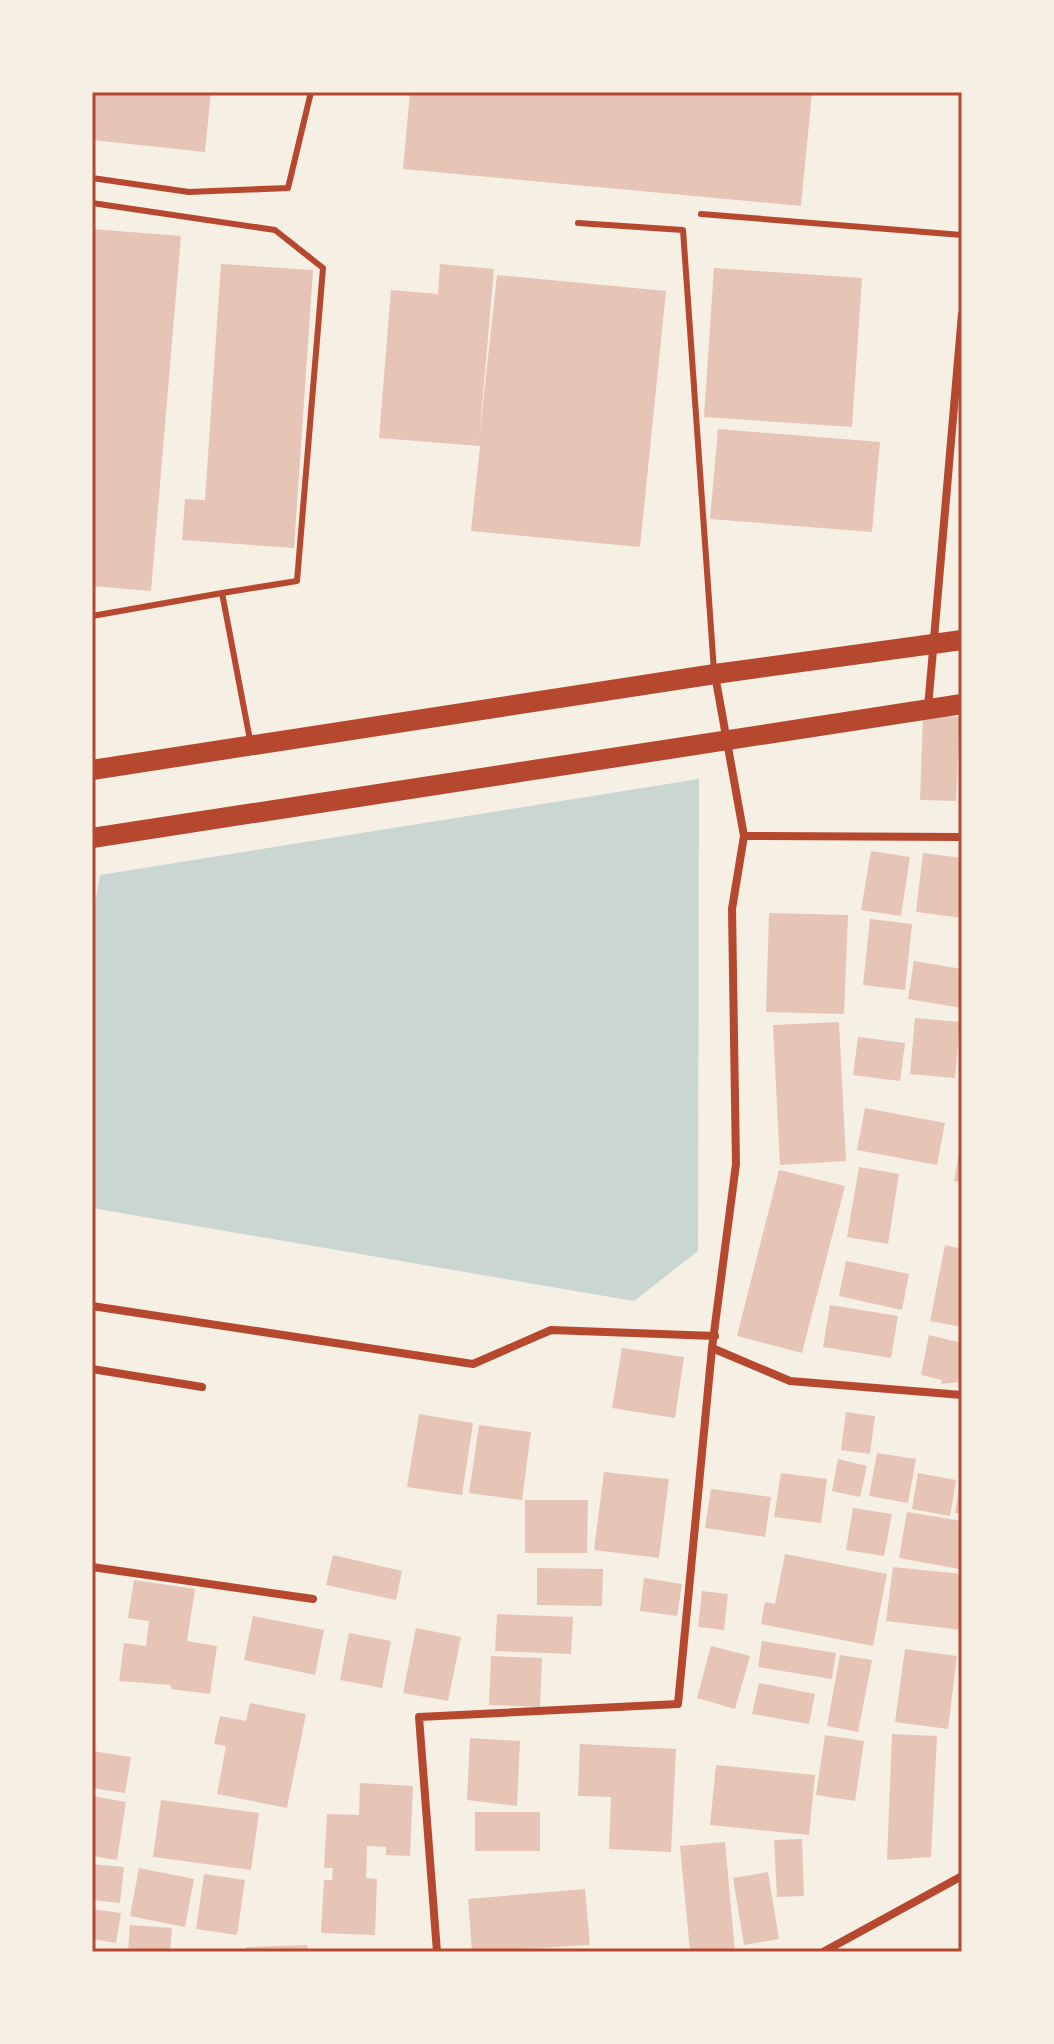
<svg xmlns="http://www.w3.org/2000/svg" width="1054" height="2044" viewBox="0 0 1054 2044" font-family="'Alegreya Sans',sans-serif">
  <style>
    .water { fill: #c9d6d2 }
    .building { fill: #e6c5b7 }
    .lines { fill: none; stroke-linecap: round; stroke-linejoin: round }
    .service { stroke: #b5482f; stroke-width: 6 }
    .minor { stroke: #b5482f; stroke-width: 8 }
    .primary { stroke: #b5482f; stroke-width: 20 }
    .neatline { fill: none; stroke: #b5482f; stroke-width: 3 }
  </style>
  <rect width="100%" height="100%" fill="#f6efe4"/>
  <path class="water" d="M699 779 698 1251 634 1301 92 1208V921L100 875Z"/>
  <path class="building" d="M92 92H211L205 152 92 140Z
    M410 92H812L801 206 403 169Z
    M92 229 181 236 151 591 92 586Z
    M221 264 313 270 294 548 182 540 185 499 205 500Z
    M440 264 494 269 479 440 497 275 666 291 640 547 471 531 480 446 379 438 391 290 438 294Z
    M714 268 862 278 852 427 704 417Z
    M718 429 880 442 872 532 710 519Z
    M923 715 960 717 956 801 920 800Z
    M871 851 910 857 901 916 861 910Z
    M923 853 962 858V918L916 912Z
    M769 913 848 915 844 1014 766 1012Z
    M870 919 912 924 905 990 863 985Z
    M914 961 962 969V1008L908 999Z
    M915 1018 960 1022 955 1078 910 1074Z
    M839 1022 846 1161 780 1165 773 1025Z
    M858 1037 905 1043 900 1081 853 1075Z
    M865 1108 945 1123 937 1165 857 1150Z
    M960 1146H962V1182L954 1181Z
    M859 1167 899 1174 888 1244 847 1237Z
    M779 1170 845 1186 802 1353 737 1336Z
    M945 1245 962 1249V1327L930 1321Z
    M846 1261 909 1274 902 1310 839 1296Z
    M830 1305 898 1316 891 1358 823 1347Z
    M929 1335 962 1343V1382L941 1384 942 1380 921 1375Z
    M622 1348 684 1357 675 1418 612 1408Z
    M846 1412 875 1416 870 1454 841 1450Z
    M419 1414 473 1423 462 1495 407 1487Z
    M479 1425 531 1432 522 1500 469 1493Z
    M877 1453 916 1459 908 1503 869 1496Z
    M838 1459 867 1466 860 1497 832 1491Z
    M604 1472 669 1479 659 1558 594 1550Z
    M781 1473 827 1479 821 1523 774 1517Z
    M918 1473 956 1480 950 1516 912 1509Z
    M960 1483H962V1514L955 1513Z
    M711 1489 771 1497 765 1537 705 1528Z
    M525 1500H588L587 1553H525Z
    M853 1508 892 1514 884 1556 846 1550Z
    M907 1512 962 1521 959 1569 899 1558Z
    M785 1554 887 1574 873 1646 761 1624 765 1602 775 1604Z
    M333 1555 402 1571 396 1600 326 1585Z
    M893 1567 962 1574V1630L886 1621Z
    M537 1568 603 1569 602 1606 537 1605Z
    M644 1578 682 1584 677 1616 640 1611Z
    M134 1580 195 1589 187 1641 217 1646 210 1694 171 1689V1685L119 1681 124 1643 146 1646 149 1621 128 1618Z
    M702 1591 728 1594 724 1630 698 1627Z
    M497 1614 573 1617 571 1654 495 1651Z
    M253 1616 324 1630 315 1675 244 1660Z
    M416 1628 461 1637 448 1701 403 1693Z
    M349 1633 391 1641 382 1688 340 1680Z
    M762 1641 836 1653 832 1679 758 1667Z
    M711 1646 750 1656 735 1709 697 1698Z
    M905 1649 957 1656 948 1729 895 1722Z
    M840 1655 872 1660 858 1732 827 1726Z
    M491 1656 542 1658 540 1707 489 1705Z
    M759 1683 815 1694 809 1724 752 1714Z
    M250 1703 306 1714 287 1808 217 1794 226 1746 214 1744 220 1716 246 1721Z
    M892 1734 937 1736 931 1857 887 1860Z
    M825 1735 864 1741 855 1801 816 1795Z
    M470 1738 520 1741 517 1806 467 1800Z
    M580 1744 676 1749 671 1852 609 1849 611 1797 578 1796Z
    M92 1751 131 1757 125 1793 92 1788Z
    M716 1765 815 1775 809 1835 710 1825Z
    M360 1783 413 1786 410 1856 386 1855V1847L367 1846 366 1878 377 1879 375 1935 321 1933 324 1880H332L333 1868H324L327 1814 359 1815Z
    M92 1796 126 1802 117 1860 92 1856Z
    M161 1800 259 1813 251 1870 153 1857Z
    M475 1812H540V1851H475Z
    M802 1839 804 1896 777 1897 774 1840Z
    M725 1842 735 1952H690L680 1846Z
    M92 1864 124 1867 120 1903 92 1900Z
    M139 1868 194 1879 185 1927 130 1916Z
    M768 1872 779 1939 744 1945 733 1878Z
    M204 1874 245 1880 237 1935 196 1929Z
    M585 1889 590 1945 472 1952 468 1899Z
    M92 1909 121 1913 116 1943 92 1939Z
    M130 1925 172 1928 170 1952H128Z
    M307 1945 308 1952H246V1947Z"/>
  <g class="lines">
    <path class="service" d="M92 178 189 192 288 188 311 92
      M92 203 275 230 323 268 297 581 222 593 250 740
      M701 214 962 235
      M578 223 683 230 714 671
      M92 616 222 593"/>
    <path class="minor" d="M928 708 962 314
      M744 836 962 837
      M92 1306 473 1364 551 1330 715 1336
      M712 1348 790 1381 962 1395
      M92 1369 202 1387
      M92 1567 313 1599
      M437 1952 419 1717 678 1704 712 1348 736 1164 732 909 744 836 715 675
      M823 1952 962 1876"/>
    <path class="primary" d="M92 770 715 674 962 640
      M92 838 962 704"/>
  </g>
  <rect width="1054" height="2044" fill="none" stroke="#f6efe4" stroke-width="188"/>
  <rect x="94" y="94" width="866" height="1856" class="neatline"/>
</svg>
